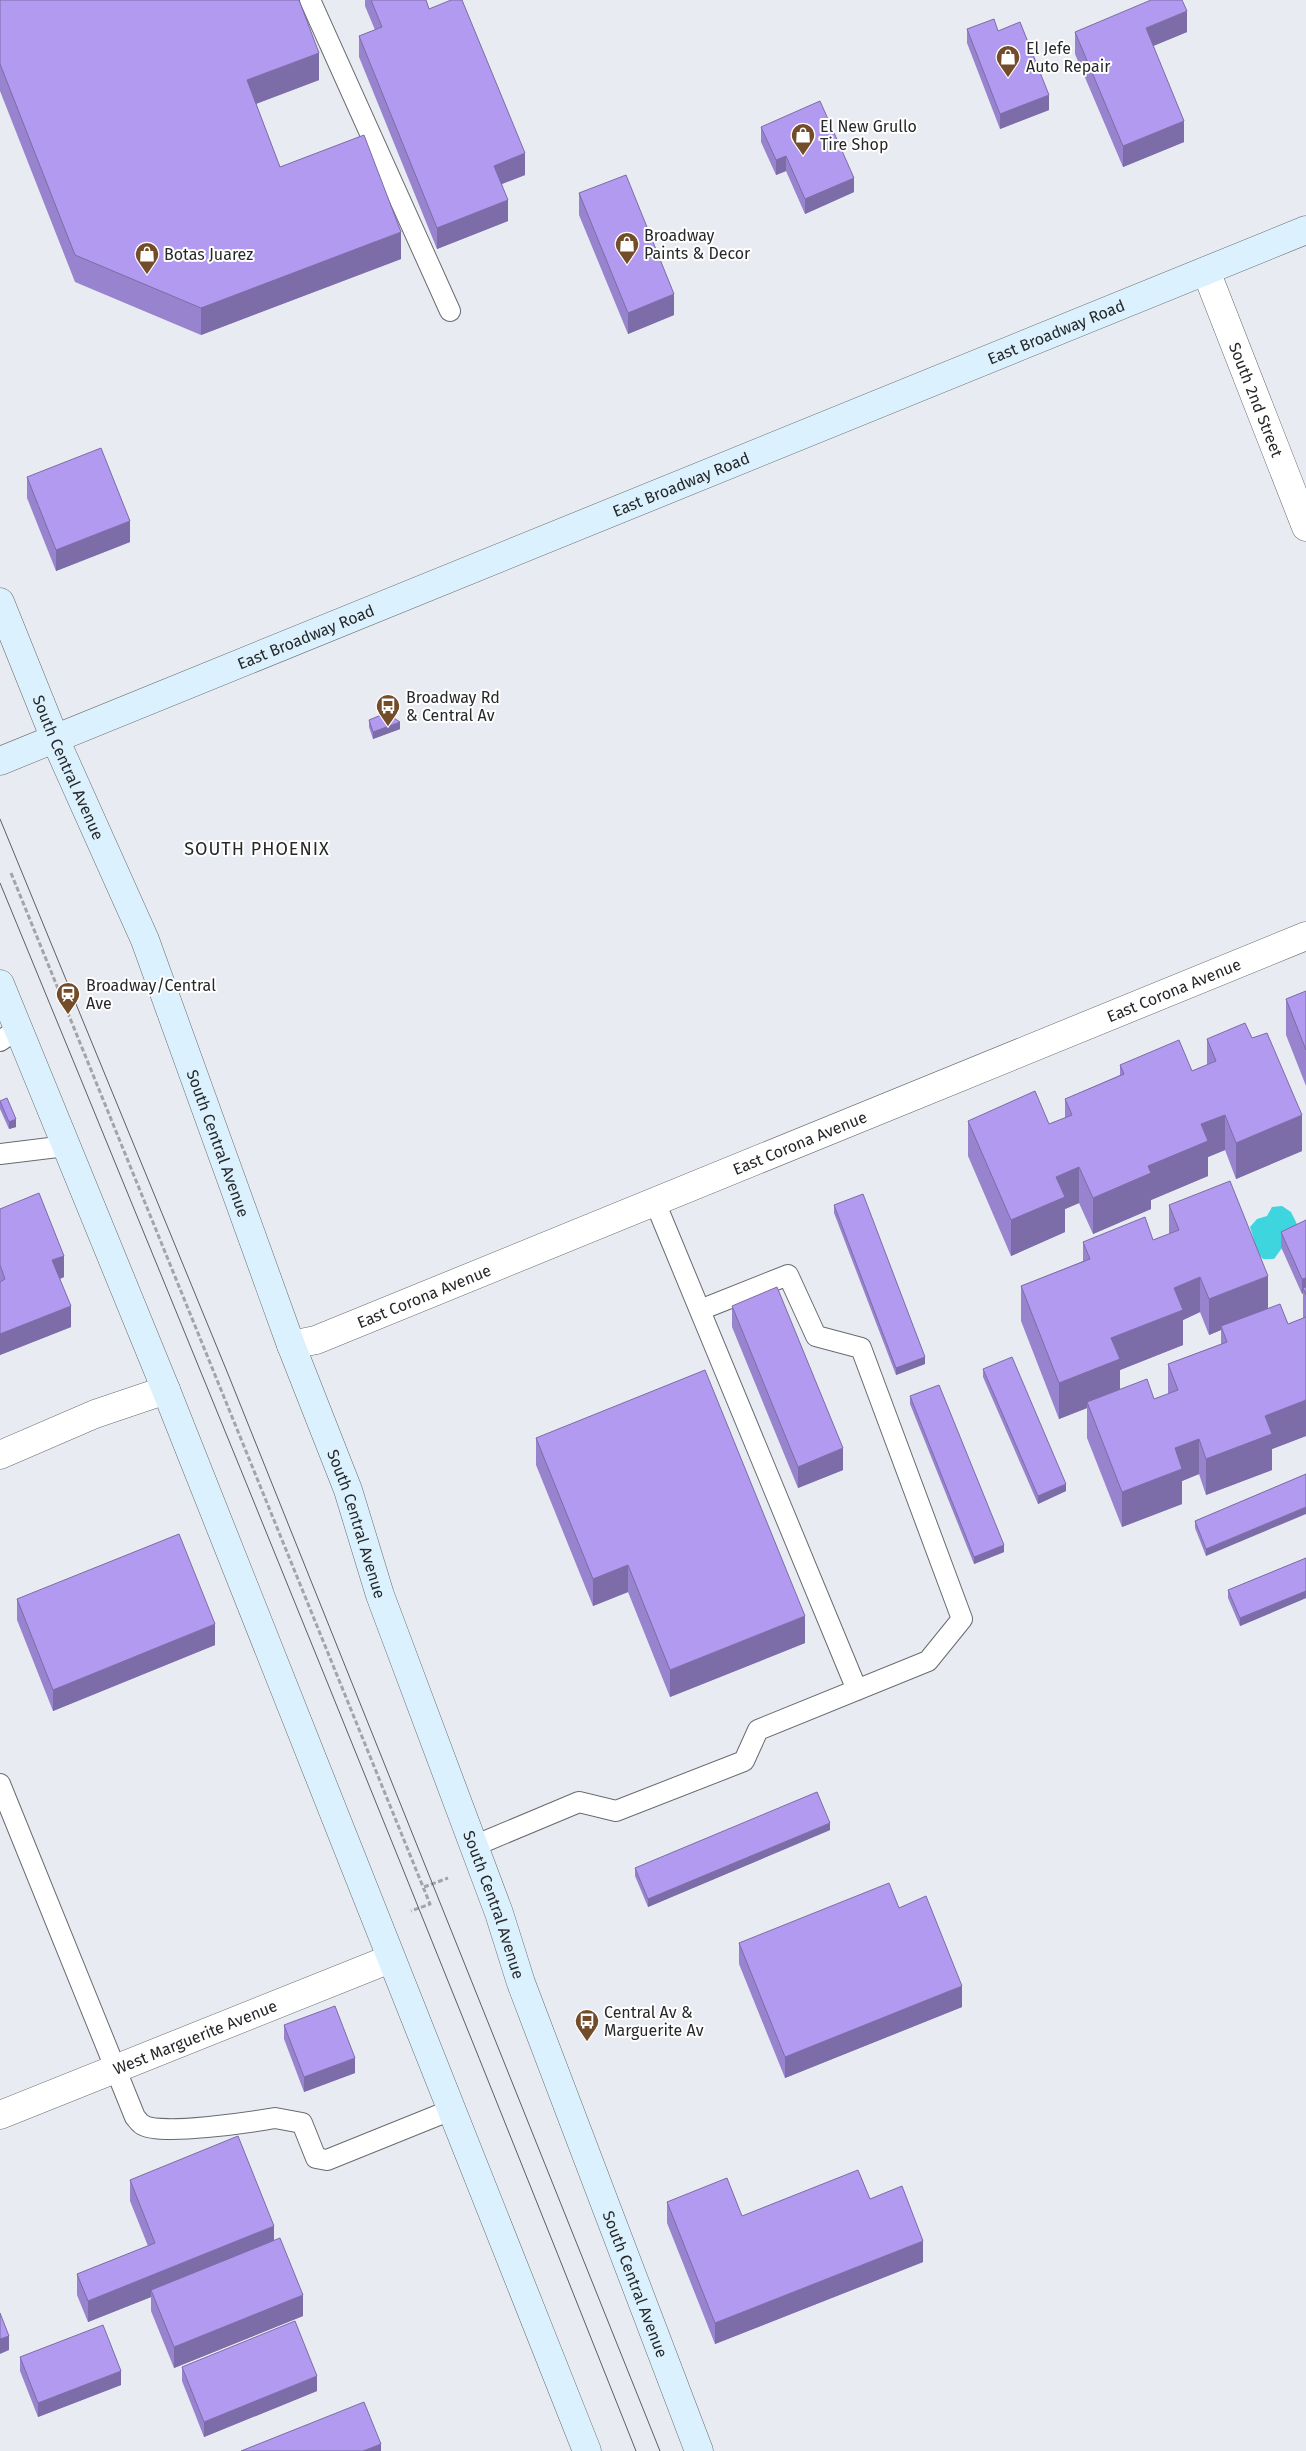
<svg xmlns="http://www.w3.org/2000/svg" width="1306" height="2451" viewBox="0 0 1306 2451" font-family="'Fira Sans',sans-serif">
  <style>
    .water { fill: #3fd5df }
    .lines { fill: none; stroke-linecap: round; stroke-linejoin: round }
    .lane-casing { stroke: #686b70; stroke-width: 22 }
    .street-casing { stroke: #686b70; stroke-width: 29 }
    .secondary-casing { stroke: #686b70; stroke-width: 29 }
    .path { stroke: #a2a4a9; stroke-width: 3; stroke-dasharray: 5 2.5; stroke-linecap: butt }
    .lane { stroke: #fff; stroke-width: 20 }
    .street { stroke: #fff; stroke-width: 28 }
    .secondary { stroke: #dbf2fe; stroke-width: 28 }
    .tram { stroke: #5e5f62; stroke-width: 1 }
    .wall { fill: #9884ce; fill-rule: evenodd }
    .shaded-wall { fill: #7c6ca7 }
    .building { fill: #b19aef; stroke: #7c6ca7 }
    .labels { text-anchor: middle; stroke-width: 4; stroke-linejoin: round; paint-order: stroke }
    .poi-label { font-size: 16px; fill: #27282a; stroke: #fff; text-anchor: start }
    .street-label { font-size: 16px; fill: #27282a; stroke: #fff }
    .neighbourhood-label { font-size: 18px; letter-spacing: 1px; fill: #27282a; stroke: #fff }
  </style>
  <rect width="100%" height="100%" fill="#e8ebf1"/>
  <path class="water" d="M1282 1206 1291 1212 1298 1226 1274 1259H1263L1255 1250 1254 1240 1250 1227 1257 1219 1267 1216 1272 1207Z"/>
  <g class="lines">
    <g class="lane-casing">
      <path id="lane" d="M310 0 450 311
        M0 1041 18 1029
        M0 1154 66 1146
        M655 1202 857 1690
        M0 1784 135 2117C137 2119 140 2124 143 2125 160 2136 252 2122 275 2118L302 2123 316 2158 327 2160 451 2110
        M474 1846 579 1802 616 1811 744 1761 758 1730 928 1661 962 1619 861 1348 816 1336 788 1275 700 1310"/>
    </g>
    <g class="street-casing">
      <g id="street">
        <path id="s1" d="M1206 271 1306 527"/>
        <path id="s2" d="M291 1345 316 1340 1306 936"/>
        <path d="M0 1455 95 1414 166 1390"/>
        <path id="s3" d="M0 2115 390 1959"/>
      </g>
    </g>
    <g class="secondary-casing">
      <g id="secondary">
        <path id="s4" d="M0 602 55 739 145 940 291 1345 348 1490 380 1595 499 1913 521 1983 699 2451"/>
        <path id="s5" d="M0 761 1306 230"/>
        <path d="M0 984 166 1390 587 2451"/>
      </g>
    </g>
    <path class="path" d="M11 873 430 1904 411 1911
      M424 1887 448 1878"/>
    <use href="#lane" class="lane"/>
    <use href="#street" class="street"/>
    <use href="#secondary" class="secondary"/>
    <path class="tram" d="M0 819 228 1374 660 2451
      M0 883C215 1404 428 1927 636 2451"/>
  </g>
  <path class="wall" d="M0 0 319 80 256 104 280 167 401 259 201 335 75 282 0 91Z
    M365 0H426L429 9 525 175 502 184 508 221 437 249 359 57V36L375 30 365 6Z
    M967 29 998 31 1049 110 1000 129 967 43Z
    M1075 32H1187L1153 46 1184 142 1123 167 1075 54Z
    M761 127 854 192 805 214 786 171 776 175 761 142Z
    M579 193 674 315 628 334 579 215Z
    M27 477 130 542 56 571 27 498Z
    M369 720 400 729 373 739 369 727Z
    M1306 991V1086L1286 1035V999Z
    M1207 1039 1302 1151 1236 1179 1225 1150 1208 1157V1176L1151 1200V1209L1093 1234 1079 1203 1065 1209V1232L1011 1256 968 1156V1121L1049 1124 1065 1118V1099L1120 1075V1065L1192 1071 1207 1065Z
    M0 1101 16 1127 9 1129 0 1109Z
    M834 1205 925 1364 896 1375 834 1213Z
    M1169 1205 1268 1308 1288 1324 1303 1318V1293L1302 1294 1281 1247V1232L1306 1220V1436L1272 1449V1470L1206 1495 1199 1474 1182 1481V1504L1122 1527 1087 1438V1408L1059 1419 1021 1321V1286L1083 1261V1242L1153 1240 1169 1234ZM1200 1312 1209 1335 1221 1330V1344L1168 1364V1394L1154 1399 1120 1390V1370L1183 1345V1320Z
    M0 1209 64 1277 60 1279 71 1327 0 1355Z
    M732 1306 843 1470 798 1488 732 1327Z
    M983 1369 1066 1491 1038 1504 983 1377Z
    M910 1396 1004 1552 974 1564 910 1404Z
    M536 1438 805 1643 670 1697 628 1592 593 1606 536 1465Z
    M1306 1474 1206 1556 1195 1528V1521Z
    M1306 1558V1598L1240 1626 1228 1598V1590Z
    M17 1599 215 1645 53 1711 17 1620Z
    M830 1830 648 1907 635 1876V1868Z
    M899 1908 962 2007 785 2078 739 1964V1943Z
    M284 2025 355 2073 304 2092 284 2039Z
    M130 2180 274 2241 303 2316 174 2368 151 2311V2297L88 2322 77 2295V2274L148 2246 130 2201Z
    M667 2202 742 2216 923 2262 715 2344 667 2223Z
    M20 2357 121 2385 38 2417 20 2371Z
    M182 2367 317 2391 204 2437 182 2381Z"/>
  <path class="shaded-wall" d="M1187 11V32L1146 49V28Z
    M319 53V80L247 107V80Z
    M1049 95V110L1000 129V114Z
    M1184 121V142L1123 167V146Z
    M525 153V175L494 187V166Z
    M786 156V171L776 175V160Z
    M854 178V192L805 214V199Z
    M508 200V221L437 249V228Z
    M401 232V259L201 335V308Z
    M674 294V315L628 334V313Z
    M130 521V542L56 571V550Z
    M400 722V729L373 739V732Z
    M1225 1115V1150L1208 1157V1176L1151 1200V1209L1093 1234V1198L1201 1124Z
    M1302 1115V1151L1236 1179V1143Z
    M16 1119V1127L9 1129V1122Z
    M1079 1167V1203L1065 1209V1232L1011 1256V1220L1056 1177Z
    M64 1256V1277L52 1282V1260Z
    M1268 1276V1311L1221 1326V1330L1209 1335V1299Z
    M1200 1277V1312L1183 1320V1345L1120 1370V1395L1087 1402V1408L1059 1419V1383L1111 1338 1174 1288Z
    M1306 1278V1292L1303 1288V1293L1302 1294V1279Z
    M71 1306V1327L0 1355V1334Z
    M925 1357V1364L896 1375V1368Z
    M1306 1400V1436L1272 1449V1470L1206 1495V1459L1265 1416Z
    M1199 1439V1474L1182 1481V1504L1122 1527V1492L1175 1448Z
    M843 1448V1470L798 1488V1467Z
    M1066 1484V1491L1038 1504V1496Z
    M1306 1507V1514L1206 1556V1549Z
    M1004 1545V1552L974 1564V1557Z
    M628 1565V1592L593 1606V1579Z
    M1306 1591V1598L1240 1626V1618Z
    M805 1616V1643L670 1697V1670Z
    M215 1624V1645L53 1711V1690Z
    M830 1823V1830L648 1907V1899Z
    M962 1986V2007L785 2078V2057Z
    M355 2058V2073L304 2092V2077Z
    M274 2226V2248L151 2290V2297L88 2322V2301Z
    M923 2241V2262L715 2344V2323Z
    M303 2295V2316L174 2368V2347Z
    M9 2336V2350L0 2354V2339Z
    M121 2371V2385L38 2417V2403Z
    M317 2376V2391L204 2437V2422Z
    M381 2444V2451H363Z"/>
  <path class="building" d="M0 0H299L319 53 247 80 280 167 364 135 401 232 201 308 75 255 0 64Z
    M371 0H426L429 9 451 0H462L525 153 494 166 508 200 437 228 359 36 382 27Z
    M1151 0H1182L1187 11 1146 28 1184 121 1123 146 1075 32Z
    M994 19 998 31 1020 22 1049 95 1000 114 967 29Z
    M820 101 854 178 805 199 786 156 776 160 761 127Z
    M626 175 674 294 628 313 579 193Z
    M101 448 130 521 56 550 27 477Z
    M386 713 400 722 373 732 369 720Z
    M1306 991V1050L1286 999Z
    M1245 1023 1252 1038 1267 1033 1302 1115 1236 1143 1225 1115 1201 1124 1208 1141 1148 1166 1151 1173 1093 1198 1079 1167 1056 1177 1065 1197 1011 1220 968 1121 1035 1091 1049 1124 1072 1115 1065 1099 1124 1074 1120 1065 1179 1040 1192 1071 1216 1061 1207 1039Z
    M7 1098 16 1119 9 1122 0 1101Z
    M1230 1181 1268 1276 1209 1299 1200 1277 1174 1288 1183 1310 1111 1338 1120 1359 1059 1383 1021 1286 1090 1259 1083 1242 1145 1217 1153 1240 1179 1230 1169 1205Z
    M39 1193 64 1256 52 1260 71 1306 0 1334V1282L5 1279 0 1265V1209Z
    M863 1194 925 1357 896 1368 834 1205Z
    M1306 1220V1278L1302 1279 1281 1232Z
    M777 1287 843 1448 798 1467 732 1306Z
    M1306 1287V1295L1303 1288Z
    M1280 1304 1288 1324 1306 1317V1400L1265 1416 1272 1434 1206 1459 1199 1439 1175 1448 1182 1469 1122 1492 1087 1402 1147 1379 1154 1399 1178 1390 1168 1364 1227 1342 1221 1326Z
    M1012 1357 1066 1484 1038 1496 983 1369Z
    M705 1370 805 1616 670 1670 628 1565 593 1579 536 1438Z
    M939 1385 1004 1545 974 1557 910 1396Z
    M1306 1474V1507L1206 1549 1195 1521Z
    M179 1534 215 1624 53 1690 17 1599Z
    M1306 1558V1591L1240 1618 1228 1590Z
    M817 1792 830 1823 648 1899 635 1868Z
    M889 1883 899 1908 926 1896 962 1986 785 2057 739 1943Z
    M335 2006 355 2058 304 2077 284 2025Z
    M238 2136 274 2226 88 2301 77 2274 155 2243 130 2180Z
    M858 2170 870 2199 902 2186 923 2241 715 2323 667 2202 727 2178 742 2216Z
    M280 2238 303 2295 174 2347 151 2290Z
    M0 2313 9 2336 0 2339Z
    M295 2321 317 2376 204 2422 182 2367Z
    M103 2325 121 2371 38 2403 20 2357Z
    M364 2402 381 2444 363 2451H241Z"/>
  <defs>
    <g id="shop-pin" transform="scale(1.25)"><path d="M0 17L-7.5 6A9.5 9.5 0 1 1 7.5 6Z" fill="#734c2a" stroke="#fff"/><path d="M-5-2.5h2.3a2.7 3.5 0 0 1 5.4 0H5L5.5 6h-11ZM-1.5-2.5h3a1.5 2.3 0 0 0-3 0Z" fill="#fff"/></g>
    <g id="bus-pin" transform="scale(1.25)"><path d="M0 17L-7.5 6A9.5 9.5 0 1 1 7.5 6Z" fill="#734c2a" stroke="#fff"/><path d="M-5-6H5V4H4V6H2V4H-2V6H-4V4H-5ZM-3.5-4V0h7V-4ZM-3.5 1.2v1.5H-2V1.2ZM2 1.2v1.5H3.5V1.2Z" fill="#fff"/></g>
    <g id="station-pin" transform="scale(1.25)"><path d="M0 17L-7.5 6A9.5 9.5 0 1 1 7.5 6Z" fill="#734c2a" stroke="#fff"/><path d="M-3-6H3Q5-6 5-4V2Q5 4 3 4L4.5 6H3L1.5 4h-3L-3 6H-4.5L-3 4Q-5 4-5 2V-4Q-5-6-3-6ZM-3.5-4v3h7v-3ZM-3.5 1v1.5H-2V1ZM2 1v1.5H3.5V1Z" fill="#fff"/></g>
  </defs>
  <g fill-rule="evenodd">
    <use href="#shop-pin" x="1008" y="57"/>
    <use href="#shop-pin" x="803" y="135"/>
    <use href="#shop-pin" x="627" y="244"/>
    <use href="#shop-pin" x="147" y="254"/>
    <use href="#bus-pin" x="388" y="706"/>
    <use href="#station-pin" x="68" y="994"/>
    <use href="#bus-pin" x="587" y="2021"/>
  </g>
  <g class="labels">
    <g class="poi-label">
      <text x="1026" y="54">El Jefe<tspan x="1026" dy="18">Auto Repair</tspan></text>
      <text x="820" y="132">El New Grullo<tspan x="820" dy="18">Tire Shop</tspan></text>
      <text x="644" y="241">Broadway<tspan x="644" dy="18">Paints &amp; Decor</tspan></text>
      <text x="164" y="260">Botas Juarez</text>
      <text x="406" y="703">Broadway Rd<tspan x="406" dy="18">&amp; Central Av</tspan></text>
      <text x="86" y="991">Broadway/Central<tspan x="86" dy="18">Ave</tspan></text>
      <text x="604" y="2018">Central Av &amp;<tspan x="604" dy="18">Marguerite Av</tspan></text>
    </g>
    <g class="street-label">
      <text dy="6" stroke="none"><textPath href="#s5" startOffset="1140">East Broadway Road</textPath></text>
      <text dy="6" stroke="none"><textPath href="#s1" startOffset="138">South 2nd Street</textPath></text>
      <text dy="6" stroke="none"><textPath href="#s5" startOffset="735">East Broadway Road</textPath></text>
      <text dy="6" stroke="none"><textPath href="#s5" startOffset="330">East Broadway Road</textPath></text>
      <text dy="6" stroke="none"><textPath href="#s4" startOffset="179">South Central Avenue</textPath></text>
      <text dy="6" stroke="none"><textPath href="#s2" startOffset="952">East Corona Avenue</textPath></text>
      <text dy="6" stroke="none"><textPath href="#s4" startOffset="584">South Central Avenue</textPath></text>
      <text dy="6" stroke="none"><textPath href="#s2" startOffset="548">East Corona Avenue</textPath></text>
      <text dy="6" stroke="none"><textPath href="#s2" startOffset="142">East Corona Avenue</textPath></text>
      <text dy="6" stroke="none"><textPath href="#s4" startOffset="989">South Central Avenue</textPath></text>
      <text dy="6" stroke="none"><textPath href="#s4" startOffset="1394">South Central Avenue</textPath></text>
      <text dy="6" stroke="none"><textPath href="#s3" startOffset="210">West Marguerite Avenue</textPath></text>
      <text dy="6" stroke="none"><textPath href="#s4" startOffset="1799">South Central Avenue</textPath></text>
    </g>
    <g class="neighbourhood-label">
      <text x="257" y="855">SOUTH PHOENIX</text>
    </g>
  </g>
</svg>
